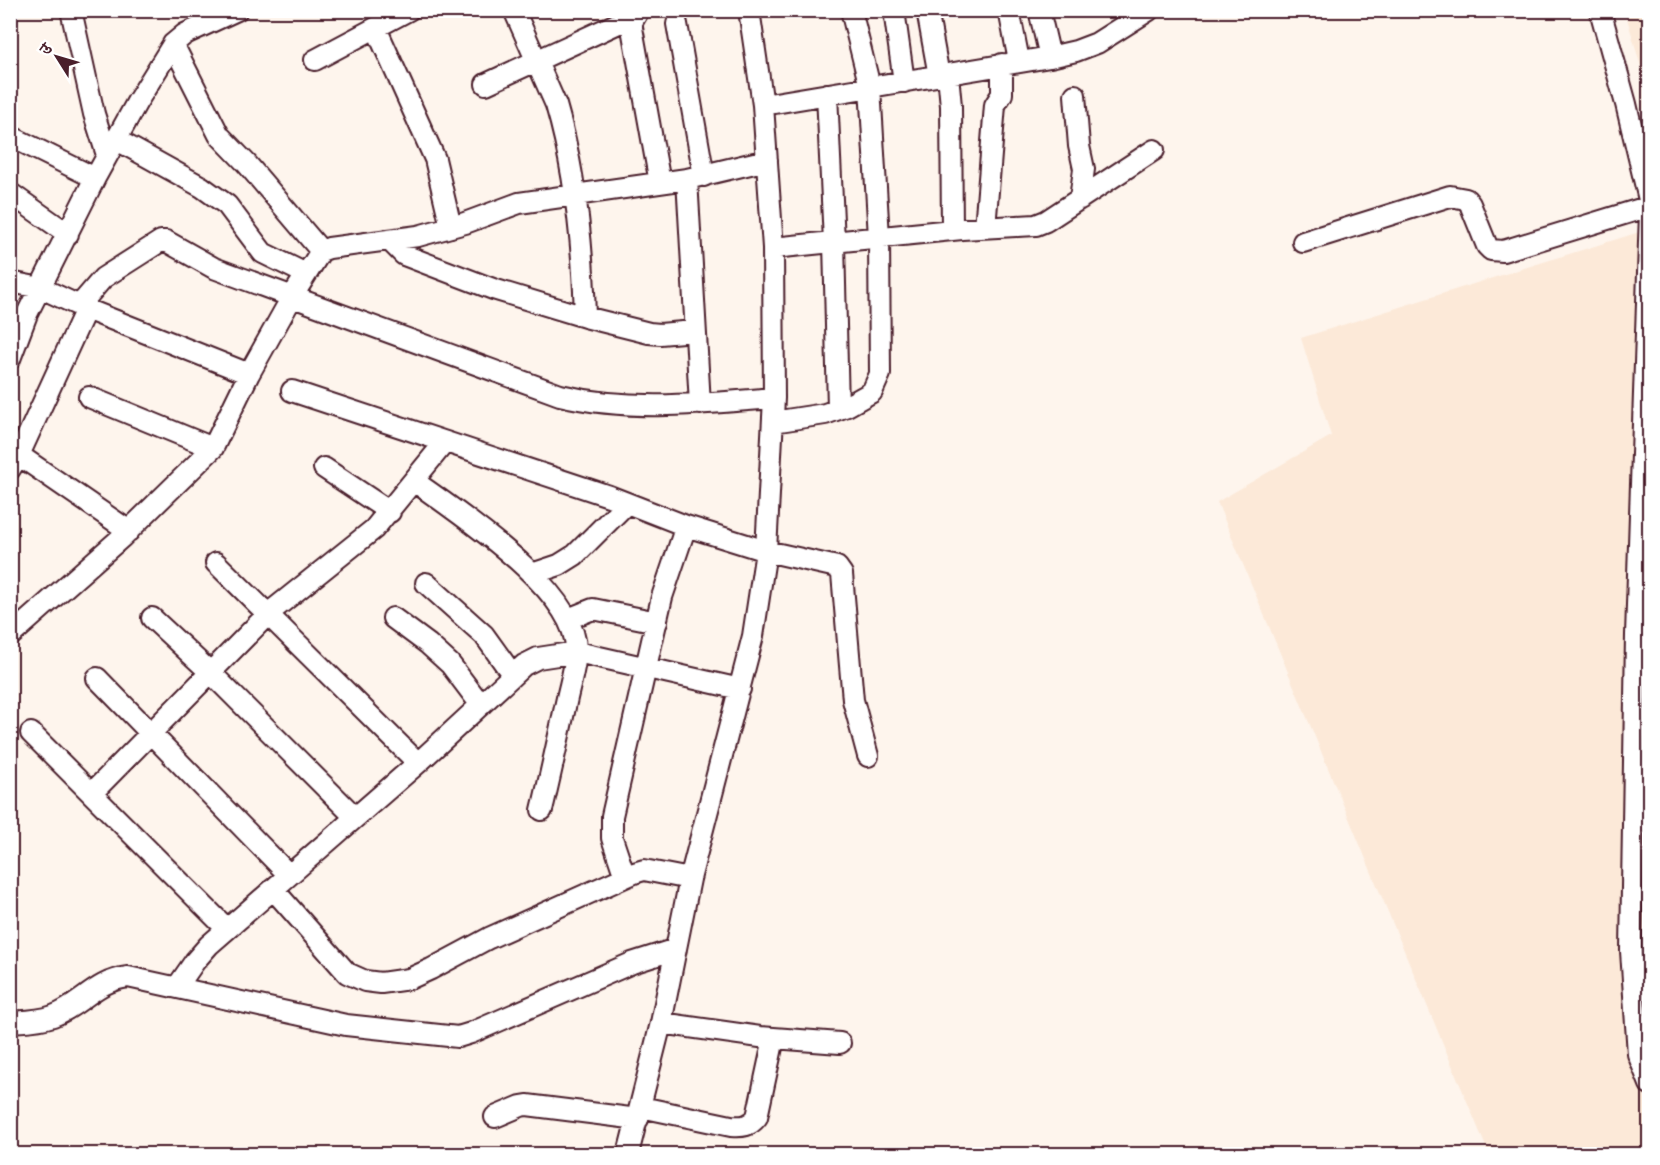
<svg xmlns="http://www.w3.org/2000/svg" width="1660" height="1165" viewBox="0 0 1660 1165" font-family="Dekko,'Playpen Sans Deva',sans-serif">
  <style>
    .built { fill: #fce9d8 }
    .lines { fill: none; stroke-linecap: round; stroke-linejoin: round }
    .minor-casing { stroke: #4a1f2b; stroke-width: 24 }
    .minor { stroke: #fff; stroke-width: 20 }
  </style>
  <rect width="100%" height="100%" fill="#fef5ed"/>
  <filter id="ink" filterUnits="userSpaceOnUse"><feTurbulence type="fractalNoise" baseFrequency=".0167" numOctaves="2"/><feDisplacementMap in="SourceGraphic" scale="12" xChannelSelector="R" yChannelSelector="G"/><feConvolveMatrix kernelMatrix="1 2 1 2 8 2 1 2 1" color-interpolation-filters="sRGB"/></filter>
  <g filter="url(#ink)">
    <path class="built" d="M1625 11H1649V95Z
      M1649 229V1154H1489L1217 502 1331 436 1301 338Z"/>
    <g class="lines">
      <g class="minor-casing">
        <path id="minor" d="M71 10 94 114 107 155
          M514 10 556 105C576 173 583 247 585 317
          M639 10 632 22V28L660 183
          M894 10 904 82
          M927 10 939 76
          M1009 10 1019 61
          M1039 10 1050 57
          M1600 10 1626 104 1650 204
          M677 24 704 176
          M376 28 435 159 451 227
          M173 44 219 135 247 164 321 251
          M315 60 409 10
          M948 74 951 106 952 230
          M486 84 636 15
          M827 94 834 242 838 408
          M1075 95 1079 146 1084 169 1080 199
          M763 105 1050 57 1076 51 1097 43 1149 10
          M10 136 95 178
          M117 140 202 187 227 205 263 253 306 274
          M687 179 700 404
          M10 193 68 234
          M1650 212 1636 635 1631 951 1638 1054 1650 1084
          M985 228 995 105 1002 94V64
          M389 240 404 255 493 289 585 317 649 333 660 334 694 331
          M1303 242 1450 196 1466 199 1470 204 1487 246 1491 250 1503 251 1650 206
          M773 248 962 229 1036 225 1046 221 1154 150
          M10 282 41 288 86 309 249 374
          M79 306 103 278 161 241H166L214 268 560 395C631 412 702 404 774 398
          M10 359 27 314 95 178 137 102 173 44 185 34 237 10
          M292 391 609 496 686 526 766 551 837 567 842 574 853 700 868 756
          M89 397 213 448
          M773 422 825 414 847 406 872 392 880 374 879 237 870 87 851 10
          M10 449 129 531
          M324 468 390 512
          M10 469 19 455 86 309
          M414 481C459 514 580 592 576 653 575 668 570 684 567 698 559 735 551 773 542 810
          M216 563 418 763
          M532 574 559 565 575 555 627 503
          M426 583 484 635 512 674
          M152 618 211 673 355 817
          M393 618 428 644 450 664 481 705
          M568 619 593 609 657 622
          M10 636 122 537 213 448 249 374 292 297 321 251 329 248 418 236 465 223 519 203 687 179 767 160
          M97 678 289 875
          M31 733 227 929
          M92 793 269 613 374 529 445 442
          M625 877 612 838V816L662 597 686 526
          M273 889 347 973 365 981 381 983 409 979 431 969 489 938 634 873 644 870 690 879
          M177 987 195 961 209 945 418 763 524 665 538 658 577 652 740 689
          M10 1022C24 1021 39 1021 53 1016 81 1006 95 981 128 977L346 1025 458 1037 471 1033 632 963 676 949
          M661 1023 760 1037 840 1043
          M641 1107 731 1126C743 1127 750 1126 757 1117L774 1038
          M495 1117 521 1106 527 1105 638 1119
          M628 1154 661 1023 690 879 753 636 766 551 774 398 773 248 763 105 749 10"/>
      </g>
      <use href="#minor" class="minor"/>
    </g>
  </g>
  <rect width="1660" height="1165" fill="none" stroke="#fff" stroke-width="36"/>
  <rect x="18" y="18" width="1624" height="1129" fill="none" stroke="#4a1f2b" stroke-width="2" filter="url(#ink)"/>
  <g transform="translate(57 57) rotate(307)" stroke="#ffffff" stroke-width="4.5" paint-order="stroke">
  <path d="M0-4.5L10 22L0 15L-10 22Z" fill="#4a1f2b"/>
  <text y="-9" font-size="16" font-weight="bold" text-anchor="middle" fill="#4a1f2b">उ</text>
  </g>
</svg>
